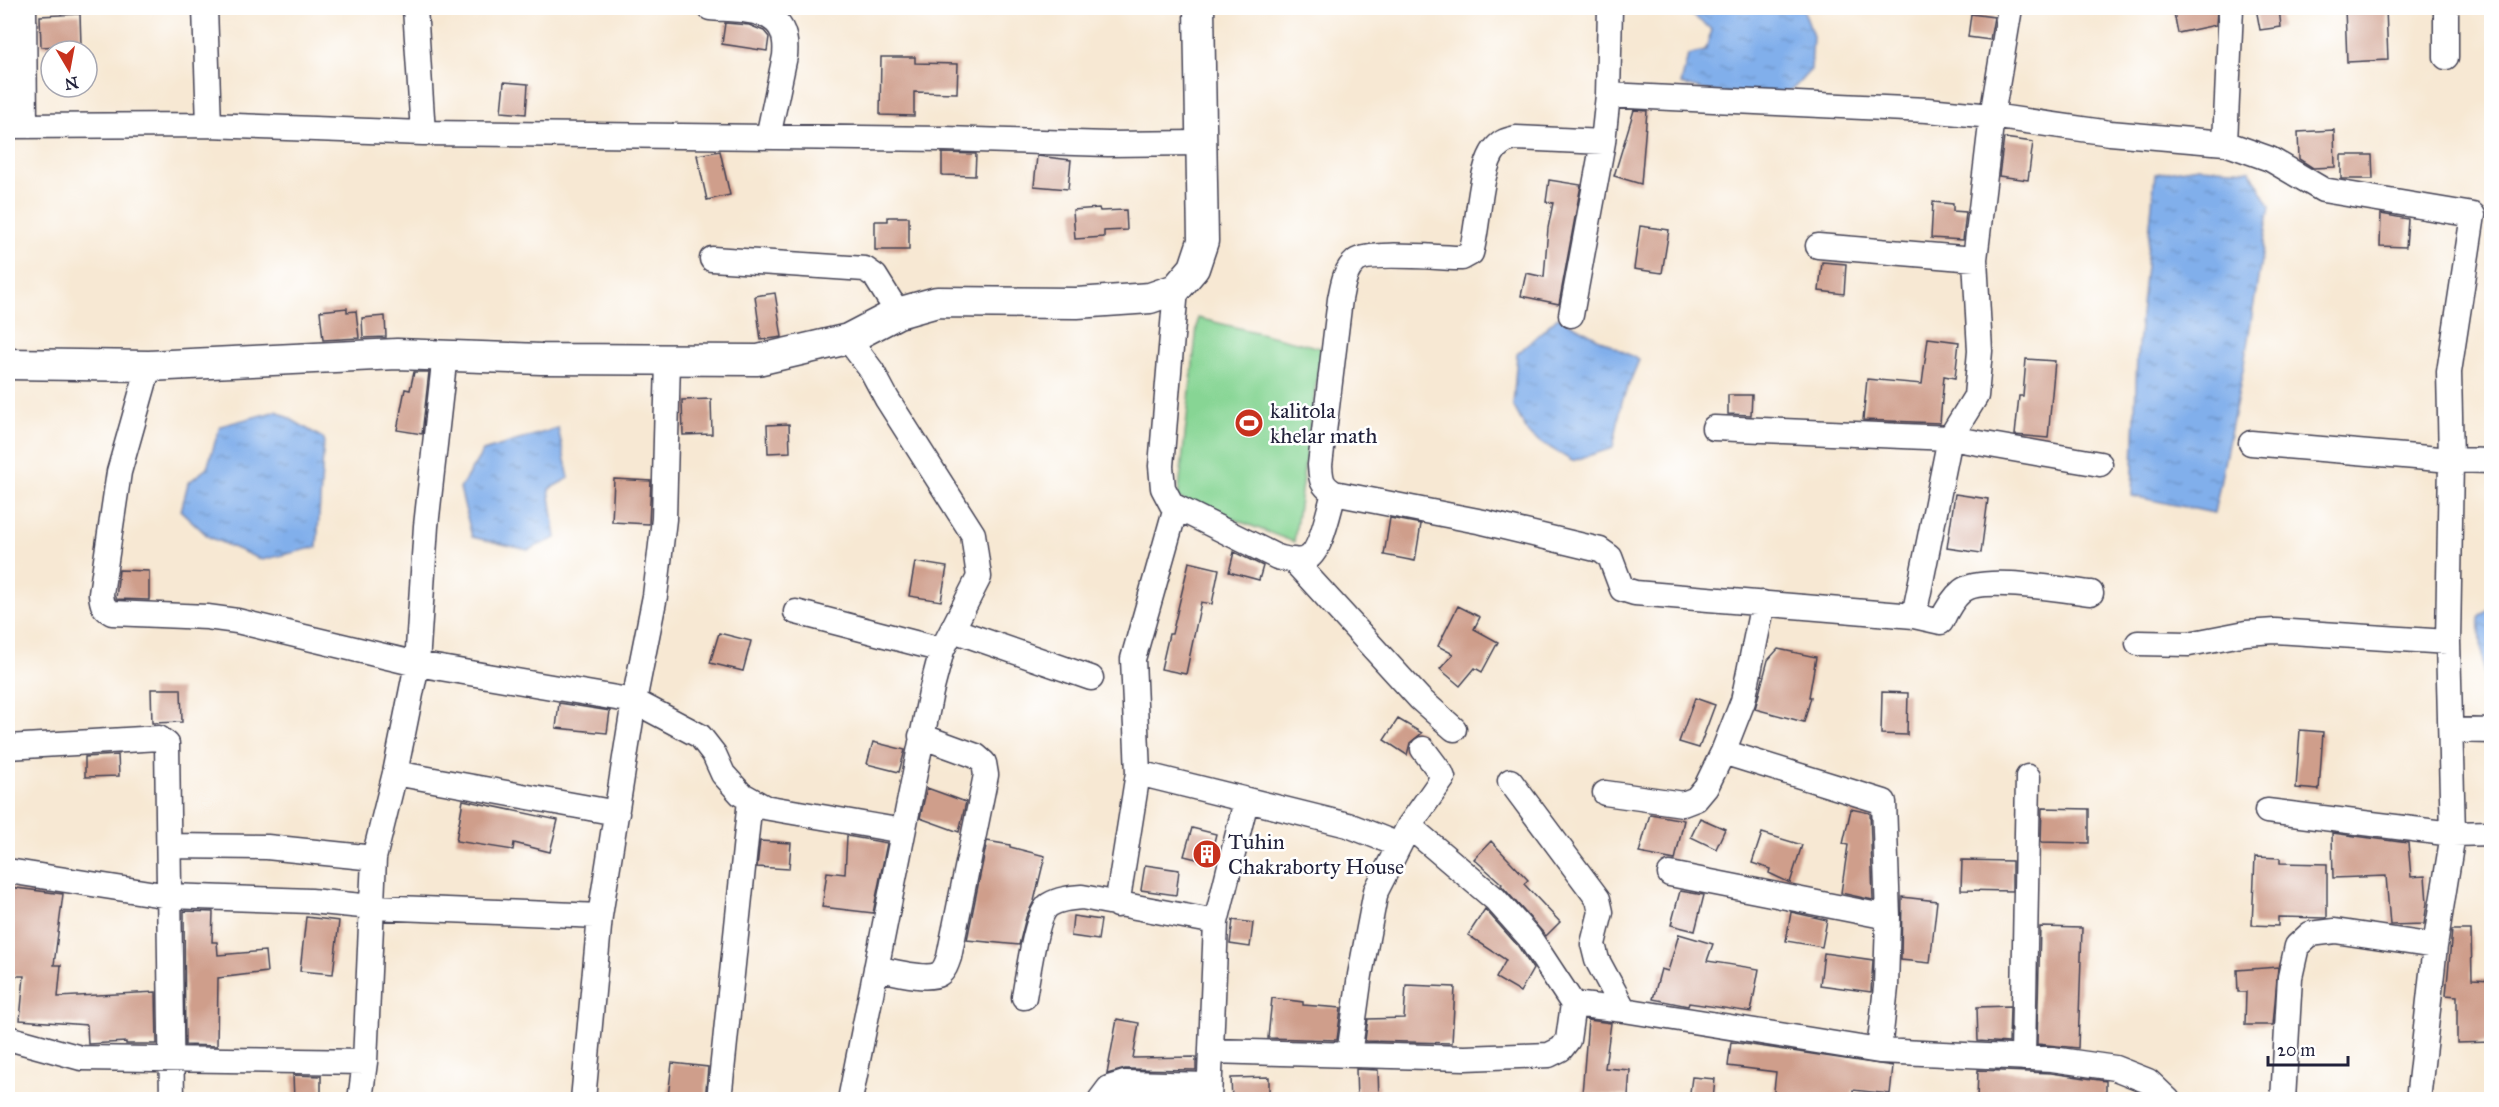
<svg xmlns="http://www.w3.org/2000/svg" width="2499" height="1107" viewBox="0 0 2499 1107" font-family="'IM FELL Great Primer',serif">
  <style>
    .garden { fill: #87d594; stroke: #547c68; stroke-width: 1.5 }
    .water { fill: url(#water-ripples); stroke: #526893; stroke-width: 1.5 }
    .building { fill: #cf9e8b }
    .lines { fill: none; stroke-linecap: round; stroke-linejoin: round }
    .minor-casing { stroke: #424052; stroke-width: 27 }
    .tertiary-casing { stroke: #424052; stroke-width: 33 }
    .minor { stroke: #fff; stroke-width: 24 }
    .tertiary { stroke: #fff; stroke-width: 30 }
    .labels { text-anchor: middle; stroke-width: 5; stroke-linejoin: round; paint-order: stroke }
    .poi-label { font-size: 22px; fill: #22223b; stroke: #fff; text-anchor: start }
  </style>
  <defs>
    <pattern id="water-ripples" width="26" height="14" patternUnits="userSpaceOnUse" patternTransform="scale(1.5)"><rect width="26" height="14" fill="#81afeb"/><path d="M2 4q2-2 4 0t4 0M15 11q2-2 4 0t4 0" fill="none" stroke="#698ec0"/></pattern>
  </defs>
  <rect width="100%" height="100%" fill="#fff"/>
  <filter id="ink" filterUnits="userSpaceOnUse"><feTurbulence type="fractalNoise" baseFrequency=".0167" numOctaves="2"/><feDisplacementMap in="SourceGraphic" scale="12" xChannelSelector="R" yChannelSelector="G"/><feConvolveMatrix kernelMatrix="1 2 1 2 8 2 1 2 1" color-interpolation-filters="sRGB"/></filter>
  <filter id="wash" filterUnits="userSpaceOnUse"><feTurbulence type="fractalNoise" baseFrequency=".008" numOctaves="4" result="noise"/><feDisplacementMap in="SourceGraphic" scale="24" xChannelSelector="R" yChannelSelector="G"/><feGaussianBlur stdDeviation="1.35" result="paint"/><feColorMatrix in="noise" values="0 0 0 0 0 0 0 0 0 0 0 0 0 0 0 0 0 1.4 0 .05"/><feComposite in="paint" operator="in"/></filter>
  <g filter="url(#wash)">
    <rect width="100%" height="100%" fill="#f7e8d3"/>
    <path class="garden" d="M1198 318 1321 348 1294 542 1178 498Z"/>
    <path class="water" d="M1688 8H1803L1813 36 1811 70C1804 76 1798 85 1791 90 1769 105 1705 91 1681 84L1688 55 1705 51 1712 30 1687 11Z
      M2198 167 2250 170 2270 206 2243 370 2214 513 2132 496 2137 356 2155 174Z
      M1558 317 1639 360 1622 401 1613 448 1572 461 1529 435 1513 405 1517 354Z
      M277 411 324 439 317 547 262 560 209 537 181 511 188 483 207 468 220 426Z
      M558 428 569 478 549 489 556 538 528 550 472 537 460 488 483 451Z
      M2491 606 2492 714 2487 715 2479 618Z"/>
    <g id="blocks">
      <path class="building" d="M2173 8H2217L2216 25 2178 33Z
        M2256 8H2279L2281 27 2260 30Z
        M2345 8H2386L2388 60 2347 62Z
        M80 14 81 45 41 47 40 16Z
        M1971 14 1994 17 1990 40 1968 37Z
        M725 23 749 25 764 31 769 37 767 51 722 44Z
        M881 57H915V63L958 64 957 93 914 92V116L880 115Z
        M504 82 528 84 526 114 501 112Z
        M1634 110 1647 111 1641 184 1614 176Z
        M2334 130 2335 167 2313 168 2299 159 2298 132Z
        M2004 138 2033 142 2028 180 1999 176Z
        M720 151 730 195 707 200 697 155Z
        M942 153 976 154 975 176 942 175Z
        M2341 155H2372L2373 179H2341Z
        M1037 156 1071 160 1068 189 1034 186Z
        M1549 180 1581 185 1559 304 1521 296 1526 273 1544 277 1548 228 1553 203 1546 202Z
        M1933 202 1953 204V211L1966 212 1963 240 1931 238Z
        M1099 208 1100 211 1126 210 1127 230 1104 231V237L1075 239 1073 210Z
        M2381 214 2408 219 2406 247 2380 246Z
        M888 217H909V250H875V221H888Z
        M1640 226 1669 230 1662 273 1634 269Z
        M1822 262 1846 264 1844 294 1819 291Z
        M775 293 782 337 761 340 755 296Z
        M347 308V312L356 311 359 338 323 340 320 311Z
        M385 316 386 337 363 338 362 318Z
        M1928 338 1959 342 1955 378 1944 376 1940 423 1863 420 1867 379 1922 384Z
        M2026 359 2055 361 2048 438 2015 435 2019 396H2023Z
        M414 372H429L422 434 397 430 405 389 410 390Z
        M1728 395H1752L1751 415 1728 414Z
        M711 399 712 434 683 435 682 400Z
        M789 424 790 452 768 453 767 425Z
        M614 479 651 481 649 524 612 522Z
        M1955 494 1988 499 1981 553 1947 548Z
        M1390 518 1421 524 1415 561 1384 555Z
        M1234 552 1263 566 1259 580 1229 572Z
        M915 562 947 567 941 601 909 596Z
        M1189 562 1219 569 1212 604 1201 602 1186 674 1161 669 1169 634H1172Z
        M119 570 149 571V600L116 599Z
        M1458 606 1480 617 1474 629 1498 642 1482 672 1475 668 1460 686 1440 669 1453 654 1438 646Z
        M719 633 751 641 743 671 710 663Z
        M1778 649 1816 657 1809 697H1811L1804 722 1755 709 1768 660Z
        M151 689H181L182 722 152 723Z
        M1882 692 1908 693 1907 735 1881 734Z
        M1695 698 1715 705 1699 748 1679 742Z
        M559 703 610 711 607 733 556 728Z
        M1398 719 1422 733 1410 743 1407 755 1384 740Z
        M2300 730 2323 732 2319 790 2296 788Z
        M873 742 905 750 899 772 867 764Z
        M118 755 119 776 85 777V757Z
        M927 788 966 802 959 832 920 818Z
        M463 800 558 820 550 852 514 843 513 850 456 841Z
        M2042 808 2089 809V843L2041 842Z
        M1851 809 1870 813 1873 900 1841 893 1848 845 1843 844Z
        M1650 814 1684 820 1675 860 1639 853Z
        M1700 818 1725 829 1716 849 1691 837Z
        M1192 828 1216 834 1209 862 1184 856Z
        M1762 833 1802 845 1790 883 1769 873 1770 869 1752 863Z
        M2332 833 2408 843 2411 877 2425 876 2427 903 2424 924 2390 925 2386 876 2333 878Z
        M847 836 887 843 873 913 822 907 827 872 845 874Z
        M760 841 791 843 789 869 757 867Z
        M987 841 1010 845V847L1045 856 1034 901 1026 917 1019 945 967 940Z
        M1491 841 1528 880 1524 884 1560 922 1546 936 1501 885 1502 884 1474 859Z
        M2255 857 2280 858V863L2327 864V918L2278 917V926L2252 925Z
        M1962 860 2012 861V891L1961 890Z
        M1145 865 1179 870 1176 895 1141 890Z
        M8 887 63 894 54 965H61L58 997 156 992 157 1044H126V1042L88 1044 87 1025 20 1020 24 976H8Z
        M1680 891 1704 895 1695 931 1671 925Z
        M1902 897 1937 901 1930 963 1901 960Z
        M1485 909 1518 946 1533 969 1520 992 1496 978 1506 960 1468 935Z
        M184 911 213 912 212 942H217L218 955 265 951 267 972 218 978 217 1046 185 1045Z
        M1791 912 1827 920 1822 947 1786 941Z
        M1073 916 1101 920 1098 940 1071 936Z
        M306 917 339 921 333 974 300 971Z
        M1233 920 1253 923 1250 947 1230 944Z
        M2040 927 2082 928 2078 1048 2037 1044Z
        M2452 930H2471L2472 979 2492 980V1042L2457 1043V996L2446 995Z
        M1679 934 1713 944 1707 961 1759 969 1751 1012 1689 1003 1688 1006 1653 999 1661 969 1668 971Z
        M1824 953 1873 960 1871 992 1820 985Z
        M2278 967 2273 1025H2245L2246 992H2238L2237 970Z
        M1406 985 1455 987 1452 1043 1365 1041 1368 1019 1404 1018Z
        M1272 998 1303 1002V1005L1341 1008 1337 1040 1268 1038Z
        M2010 1006 2009 1043 1978 1041 1977 1007Z
        M1117 1019 1139 1023 1133 1058 1196 1057V1070L1125 1069 1107 1074Z
        M1588 1020 1611 1023 1605 1068 1630 1070 1628 1096 1582 1094Z
        M1731 1042 1893 1066 1890 1094 1853 1090 1852 1100H1773L1776 1072 1728 1066Z
        M672 1063 708 1067 705 1100 668 1097Z
        M1356 1069 1378 1070 1379 1100H1357Z
        M1978 1070 2051 1073 2106 1081V1100H1977Z
        M293 1075 321 1076V1100H294Z
        M1269 1077V1100H1232L1231 1078Z
        M1692 1077 1715 1079 1713 1100H1689Z"/>
    </g>
  </g>
  <g filter="url(#ink)">
    <use href="#blocks" fill-opacity="0" stroke="#424052" stroke-width="1.5"/>
    <g class="lines">
      <g class="minor-casing">
        <path id="minor" d="M24 8 25 126
          M205 8 209 125
          M415 8 423 133
          M710 8C747 11 790 6 785 56L768 137
          M1610 8 1608 95 1927 110 1992 116 2110 133 2225 143 2270 159 2323 190 2473 215 2449 372 2451 460 2448 642 2453 834 2435 946 2418 1100
          M2446 8V57
          M8 126 209 125 423 133 945 139 1108 144 1200 143
          M1603 142 1516 138C1507 140 1502 141 1496 148 1479 166 1479 227 1471 253L1462 258C1442 258 1369 251 1356 261 1344 271 1343 285 1340 299L1320 465C1321 479 1321 485 1334 493L1483 522 1600 550 1610 557 1622 589 1635 593 1914 616 1941 622C1946 611 1952 599 1962 591 1981 575 2064 590 2091 593
          M2225 143 2231 8
          M1818 246 1975 259
          M712 259 865 269 875 276 898 313
          M1176 289 1161 466 1163 488 1172 505 1277 557C1286 559 1296 563 1306 559 1321 553 1329 509 1334 493
          M1571 315 1603 142 1608 95
          M848 339 872 371 887 399 973 534 979 577 942 650 931 692 850 1100
          M149 366 119 472 101 594C102 604 103 608 112 613L207 617 237 621 417 664 634 701 700 736 714 754 723 774 741 794 764 807 903 831
          M1714 428 1950 438 1976 396 1980 351 1975 259 1992 116 2010 8
          M2251 443 2451 460 2492 461
          M1293 560 1420 699 1454 729
          M796 612 942 650
          M1914 616 1950 438 2100 464
          M953 630 1091 678
          M2138 643 2189 644 2246 633 2275 631 2448 642
          M2451 730 2492 731
          M8 747 159 738 167 744 172 1100
          M395 773 617 813
          M1138 773 1348 825 1399 845
          M1510 781 1598 899 1601 912 1593 944 1597 960 1624 1010 1879 1051 1886 987 1888 917 1884 802 1723 752
          M1605 793 1683 804 1696 799 1706 787 1723 752 1743 701 1763 603
          M2267 811 2453 834 2492 833
          M1409 826 1495 899 1529 937 1573 1004 1624 1010
          M169 846 267 847 374 858
          M8 871 169 896 311 901 372 907 600 916
          M1670 874 1888 917
          M1117 905 1138 773 1133 659 1176 507
          M876 968C891 971 926 981 939 974 945 970 947 963 949 957L986 775 984 763 976 756 921 736
          M1024 997C1028 977 1035 915 1049 905 1059 899 1070 898 1082 897L1216 922
          M8 1038 81 1058 365 1062 360 1100
          M1211 1051 1465 1058 1549 1055 1561 1049 1568 1040 1573 1004
          M1879 1051 2052 1059 2115 1068 2148 1081 2168 1100
          M1349 1055 1360 975 1376 891 1409 826 1443 778 1441 773 1423 749
          M2023 1058 2028 777
          M365 1062 374 858 395 773 417 664 426 526 445 354
          M583 1100 600 916 634 701 655 596 664 519 668 360
          M719 1100 750 800
          M1100 1100 1109 1088 1125 1083 1209 1085
          M1209 1100 1216 922 1246 801
          M2283 1100 2290 977 2297 946 2310 934 2335 931 2435 946"/>
      </g>
      <g class="tertiary-casing">
        <path id="tertiary" d="M8 364 149 366 397 354 541 359 758 360 848 339 898 313 937 302 1077 303 1150 298 1176 289 1194 268 1203 241 1199 8"/>
      </g>
      <use href="#minor" class="minor"/>
      <use href="#tertiary" class="tertiary"/>
    </g>
  </g>
  <defs>
    <g id="stadium-disc" transform="scale(1.5)"><circle r="9.5" fill="#c8321e" stroke="#fff"/><path d="M0-5a6.5 5 0 1 0 0 10a6.5 5 0 1 0 0-10ZM-3.5-1.8h7v3.6h-7Z" fill="#fff"/></g>
    <g id="building-disc" transform="scale(1.5)"><circle r="9.5" fill="#c8321e" stroke="#fff"/><path d="M-4-6H4V6H1V3H-1V6H-4ZM-2.5-4.3h1.7v1.8h-1.7ZM.8-4.3h1.7v1.8H.8ZM-2.5-1h1.7V.8h-1.7ZM.8-1h1.7V.8H.8Z" fill="#fff"/></g>
  </defs>
  <g fill-rule="evenodd">
    <use href="#stadium-disc" x="1249" y="423"/>
    <use href="#building-disc" x="1207" y="854"/>
  </g>
  <g class="labels">
    <g class="poi-label">
      <text x="1270" y="418">kalitola<tspan x="1270" dy="25">khelar math</tspan></text>
      <text x="1228" y="849">Tuhin<tspan x="1228" dy="25">Chakraborty House</tspan></text>
    </g>
  </g>
  <rect width="2499" height="1107" fill="none" stroke="#fff" stroke-width="30"/>
  <g transform="translate(69 69) rotate(170)"><circle r="28" fill="#ffffff" stroke="#a7a7b1" stroke-width="1.5"/>
  <path d="M0-4.5L10 22L0 15L-10 22Z" fill="#c8321e"/>
  <text y="-9" font-size="16" font-weight="bold" text-anchor="middle" fill="#22223b">N</text>
  </g>
  <path d="M2268 1056v9h80v-9" fill="none" stroke="#22223b" stroke-width="3"/>
  <text x="2277" y="1056" font-size="18" fill="#22223b" stroke="#ffffff" stroke-width="4.5" paint-order="stroke">20 m</text>
</svg>
